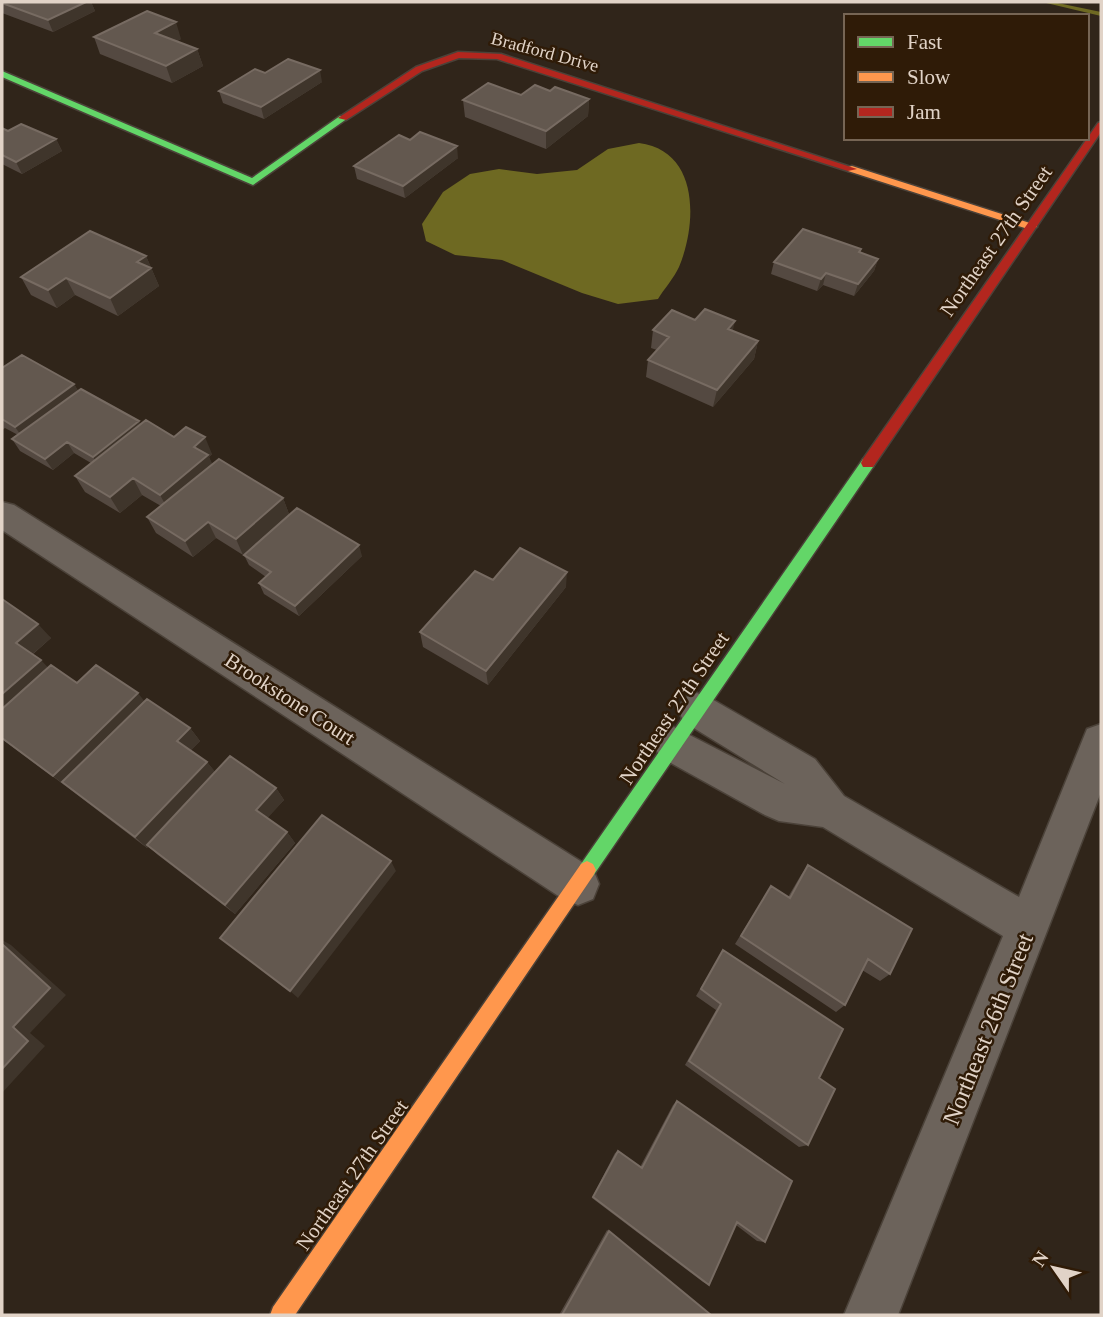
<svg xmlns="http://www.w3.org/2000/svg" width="1103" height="1317" viewBox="0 0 1103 1317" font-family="'Times New Roman',serif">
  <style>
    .water { fill: #6e6922 }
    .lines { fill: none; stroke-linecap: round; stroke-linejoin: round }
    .stream { fill: #6e6922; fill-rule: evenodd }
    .street-casing { stroke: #4b4239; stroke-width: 3 }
    .fast-casing { stroke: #4b4239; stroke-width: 3 }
    .slow-casing { stroke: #4b4239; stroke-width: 3 }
    .jam-casing { stroke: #4b4239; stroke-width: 3 }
    .street { fill: #6c635b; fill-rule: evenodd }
    .fast { fill: #63d668; fill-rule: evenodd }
    .slow { fill: #ff974d; fill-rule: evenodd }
    .jam { fill: #b3261e; fill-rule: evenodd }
    .wall { fill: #544941 }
    .shaded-wall { fill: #3f352b }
    .building { fill: #63584f; stroke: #776b62; stroke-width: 2 }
    .labels { text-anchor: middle; stroke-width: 5; stroke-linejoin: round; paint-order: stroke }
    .far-street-label { font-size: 18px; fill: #e1d3c7; stroke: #2f1b07 }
    .street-label { font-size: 21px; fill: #e1d3c7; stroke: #2f1b07 }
    .near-street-label { font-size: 24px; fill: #e1d3c7; stroke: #2f1b07 }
  </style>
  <rect width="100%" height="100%" fill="#30251a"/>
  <path class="water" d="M639 143C700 151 697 224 679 267 674 278 664 289 658 299L618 304 582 293 502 260 455 255 426 241 422 224 443 192 470 174 499 169 537 174 577 170 608 149Z"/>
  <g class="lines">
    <path class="stream" d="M1042 2H1053L1101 12V16Z"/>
    <g class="street-casing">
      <path id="street" d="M2 502 14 505 593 869 599 884 593 899 578 905 563 899 2 530Z
        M697 693 710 698 815 759 844 796 1019 897 1087 729 1101 724V792L898 1315H844L1003 936 823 827 779 821 765 815 660 757 654 745 660 733 674 727 785 784 684 722 678 710 684 698Z"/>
    </g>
    <g class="fast-casing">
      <path id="fast" d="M2 71 252 178 340 116 348 118 253 185 2 77Z
        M868 458 873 459 875 463 873 467 593 876 587 879 581 876 578 870 581 864 863 459Z"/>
    </g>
    <g class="slow-casing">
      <path id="slow" d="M852 166 1036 225 1037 227 1028 229 848 171V167Z
        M587 861 593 864 596 870 593 876 295 1315H270L273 1307 581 864Z"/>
    </g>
    <g class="jam-casing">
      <path id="jam" d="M458 52 501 54 857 169 848 171 497 59 459 58 422 71 346 120 338 118 416 67Z
        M1101 122V132L873 467H863L861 463 863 459 1098 123Z"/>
    </g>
    <use href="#street" class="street"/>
    <use href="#fast" class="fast"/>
    <use href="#slow" class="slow"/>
    <use href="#jam" class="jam"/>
  </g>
  <path class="wall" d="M2 2H91L95 11 53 32 2 13Z
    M94 37 181 39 177 41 197 49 203 66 172 83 100 54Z
    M265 73 322 82 264 119 223 103 219 91Z
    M550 91 589 99 588 116 546 149 465 117 463 100 521 95Z
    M2 128 8 131 56 139 62 151 22 174 2 164Z
    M410 140 458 158 405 198 357 179 354 166Z
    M861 249 860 253 878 259 874 271 854 296 823 285 817 291 771 274 774 262Z
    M146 256 159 286 118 316 75 295 57 308 31 295 21 277Z
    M695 320 733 331 758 341 754 359 713 407 646 377 648 360 657 350 651 348 653 330Z
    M2 368 74 384 78 391 141 424 174 437 212 454 209 457 212 465 283 498 289 514 243 555 216 538 193 557 156 533 147 517 161 506 142 495 120 513 85 492 75 476 91 463 74 453 53 470 20 451 12 439 18 435 5 428 2 430Z
    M244 555 362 556 299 616 264 594 259 583 266 577 249 565Z
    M566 587 488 685 423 647 420 632Z
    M2 599 51 638 32 655 48 668 77 683 145 702 190 728 200 741 191 750 207 762 215 772 276 788 284 800 267 818 287 832 295 843 235 914 158 855 148 846 147 848 67 787 2 739Z
    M808 865 890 974 880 981 862 970 845 1005 836 1012 735 944 771 886 788 897 801 875Z
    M723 950 819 1078 808 1145 799 1147 685 1065 716 1010 696 996Z
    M677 1101 765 1242 757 1241 736 1225 709 1285 703 1282 592 1198 615 1153 618 1151 640 1167 673 1105Z
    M607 1230 609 1231 711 1315H559Z"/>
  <path class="shaded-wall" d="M86 2H91L95 11 53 32 48 20Z
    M176 22 181 39 160 50 155 33Z
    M197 49 203 66 172 83 166 66Z
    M320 70 322 82 264 119 261 107Z
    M589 99 588 116 546 149V131Z
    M56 139 62 151 22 174 16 162Z
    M457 146 458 158 405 198 403 186Z
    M146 256 159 286 118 316 110 298 137 262Z
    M878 259 874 271 854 296 858 284Z
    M826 273 823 285 817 291 821 279Z
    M66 278 75 295 57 308 48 290Z
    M735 321 731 339 728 329Z
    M758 341 754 359 713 407 717 390Z
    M74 384 81 395 23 438 15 427Z
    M139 421 145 433 100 468 93 457Z
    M205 437 212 454 209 457 216 471 169 511 160 495 194 447Z
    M67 442 74 453 53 470 45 459Z
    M133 478 142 495 120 513 110 497Z
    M283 498 289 514 243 555 236 539Z
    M208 522 216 538 193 557 185 541Z
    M359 545 362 556 299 616 295 606Z
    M567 572 566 587 488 685 486 671Z
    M38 624 51 638 29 657 16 643Z
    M41 660 54 674 2 721V694Z
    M138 693 149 707 62 782 67 787 53 776Z
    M190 728 200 741 187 754 177 741Z
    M207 762 217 774 147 848 135 837Z
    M276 788 284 800 264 822 256 810Z
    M287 832 295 843 235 914 225 905Z
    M391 861 396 871 298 998 290 991Z
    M2 940 11 945 66 995 30 1033 45 1046 2 1093V1069L13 1027Z"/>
  <path class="building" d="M2 2H86L48 20 2 3Z
    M147 11 176 22 155 33 197 49 166 66 94 37Z
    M288 59 320 70 261 107 219 91 255 69 265 73Z
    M488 83 521 95 535 85 550 91 555 87 589 99 546 131 463 100Z
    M21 124 56 139 16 162 2 155V128L8 131Z
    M420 132 457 146 403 186 354 166 399 135 410 140Z
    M803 229 861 249 859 252 878 259 858 284 826 273 821 279 774 262Z
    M90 231 146 256 137 262 151 268 110 298 66 278 48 290 21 277Z
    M705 309 735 321 728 329 758 341 717 390 648 360 669 337 653 330 672 310 695 320Z
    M22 355 74 384 15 427 2 419V368Z
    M81 389 139 421 93 457 67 442 45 459 12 439Z
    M146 420 174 437 186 427 205 437 194 447 208 455 160 495 133 478 110 497 75 476Z
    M219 459 283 498 236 539 208 522 185 541 147 517Z
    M297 508 359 545 295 606 259 583 271 572 244 555Z
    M520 548 567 572 486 671 420 632 475 571 493 580Z
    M2 599 38 624 16 643 41 660 2 694Z
    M51 665 77 683 96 665 138 693 53 776 2 738V709Z
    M147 699 190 728 177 741 207 762 135 837 62 782Z
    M230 756 276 788 256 810 287 832 225 905 147 845Z
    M322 815 391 861 290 991 220 938Z
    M808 865 912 929 890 974 868 959 845 1005 741 936 771 886 790 898Z
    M2 944 50 988 13 1027 28 1041 2 1069Z
    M723 950 843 1029 819 1078 835 1089 808 1145 689 1061 721 1004 701 989Z
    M677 1101 792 1181 765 1242 737 1222 709 1285 593 1197 618 1151 642 1168Z
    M609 1231 711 1315H562Z"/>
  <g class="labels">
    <g class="far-street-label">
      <text transform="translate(545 52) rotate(15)" y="6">Bradford Drive</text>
    </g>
    <g class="street-label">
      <text transform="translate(996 241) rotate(-55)" y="7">Northeast 27th Street</text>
      <text transform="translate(290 699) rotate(33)" y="7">Brookstone Court</text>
      <text transform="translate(674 708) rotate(-56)" y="7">Northeast 27th Street</text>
      <text transform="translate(352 1175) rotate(-55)" y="7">Northeast 27th Street</text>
    </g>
    <g class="near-street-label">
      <text transform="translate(988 1029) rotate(-68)" y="8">Northeast 26th Street</text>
    </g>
  </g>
  <rect width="1103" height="1317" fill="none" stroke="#e1d3c7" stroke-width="7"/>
  <rect x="844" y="14" width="245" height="126" fill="#2f1b07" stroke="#766554" stroke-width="2"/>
  <rect x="858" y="37" width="35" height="10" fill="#63d668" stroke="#766554" stroke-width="2"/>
  <text x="907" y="49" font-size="21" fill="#e1d3c7">Fast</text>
  <rect x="858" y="72" width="35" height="10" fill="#ff974d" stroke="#766554" stroke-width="2"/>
  <text x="907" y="84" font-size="21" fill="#e1d3c7">Slow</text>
  <rect x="858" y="107" width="35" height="10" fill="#b3261e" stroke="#766554" stroke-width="2"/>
  <text x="907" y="119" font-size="21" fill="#e1d3c7">Jam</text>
  <g transform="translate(1054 1268) rotate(304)" stroke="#2f1b07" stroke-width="5" paint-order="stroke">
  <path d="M0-5L12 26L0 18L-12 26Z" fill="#e1d3c7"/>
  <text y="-10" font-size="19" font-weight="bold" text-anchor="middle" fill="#e1d3c7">N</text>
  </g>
</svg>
